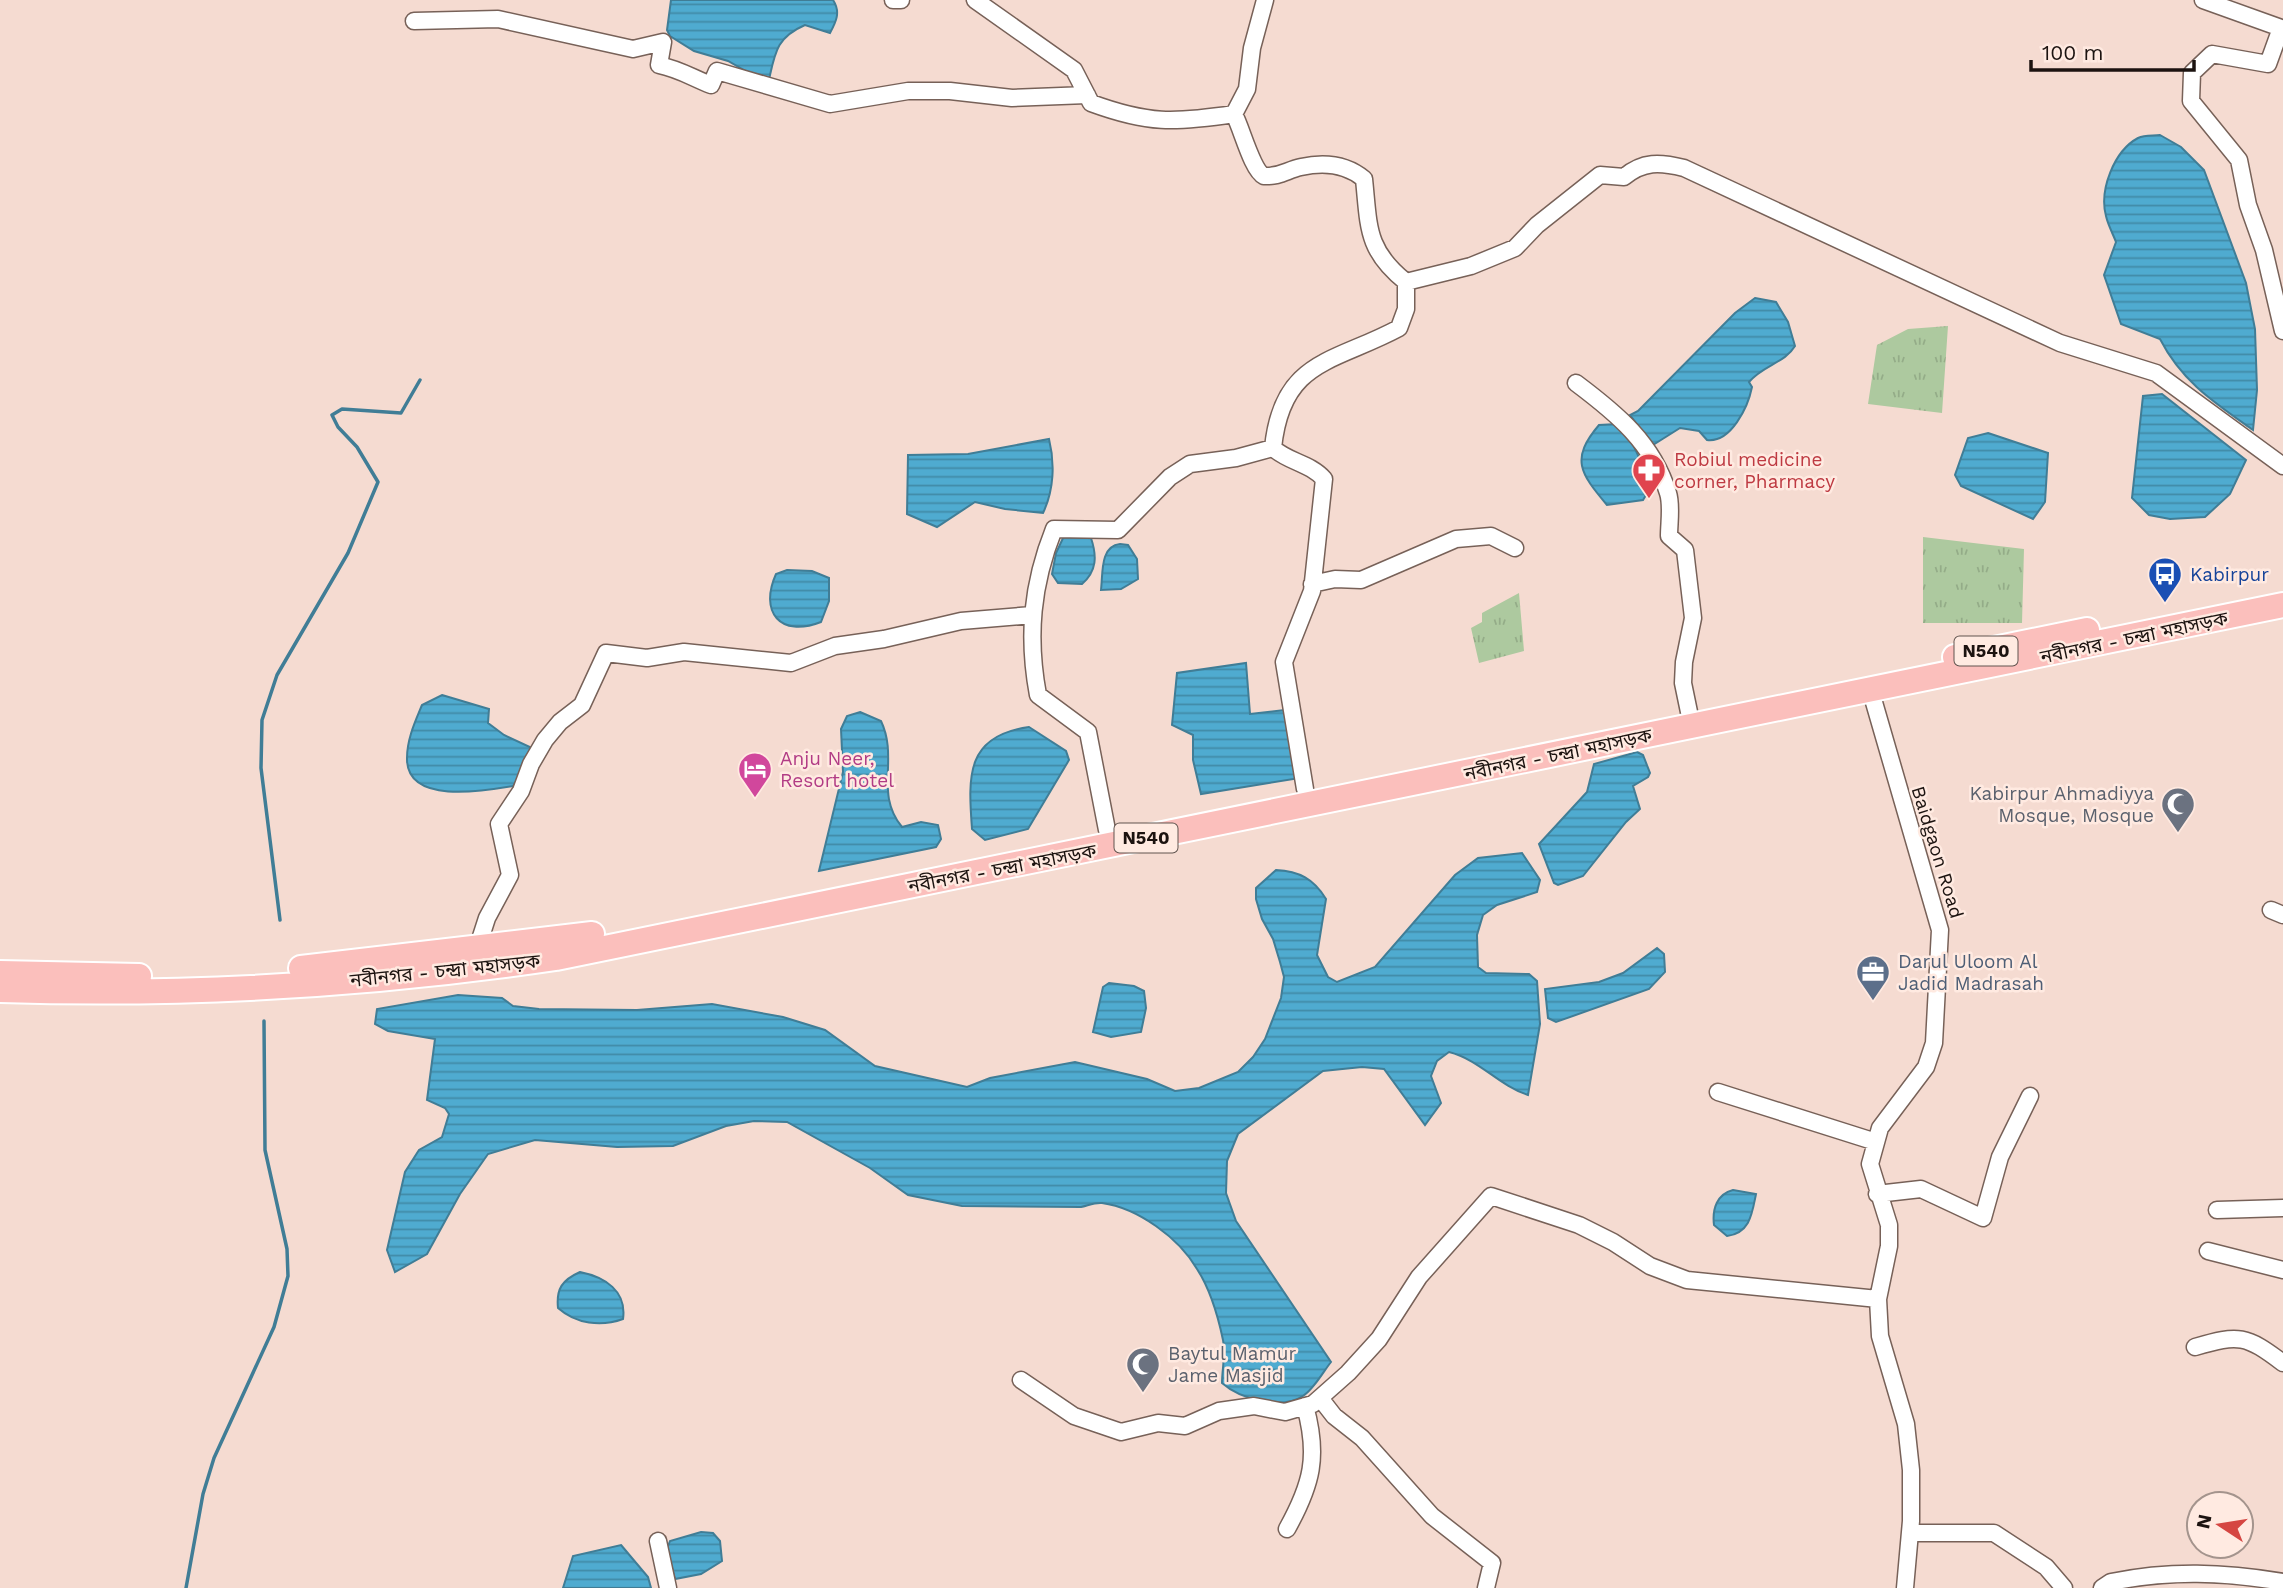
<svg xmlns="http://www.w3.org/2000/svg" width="2283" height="1588" viewBox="0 0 2283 1588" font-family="'Work Sans','Noto Sans Bengali',sans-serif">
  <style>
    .park { fill: url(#park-tufts) }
    .water { fill: url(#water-rules); stroke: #407d96; stroke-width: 2 }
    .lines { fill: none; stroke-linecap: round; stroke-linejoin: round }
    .stream { stroke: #407d96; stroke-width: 3.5 }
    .minor-casing { stroke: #776158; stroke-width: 19 }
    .highway-casing { stroke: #fff; stroke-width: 28 }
    .minor { stroke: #fff; stroke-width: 16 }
    .highway { stroke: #fbbfbc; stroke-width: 24 }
    .labels { text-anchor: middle; stroke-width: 5; stroke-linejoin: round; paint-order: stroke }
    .shield { fill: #ffeae1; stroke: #60544f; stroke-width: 2 }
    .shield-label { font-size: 18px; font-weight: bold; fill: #1c1310 }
    .health-label { font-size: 19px; fill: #be3a42; stroke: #ffeae1; text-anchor: start }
    .transit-label { font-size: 19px; fill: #164399; stroke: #ffeae1; text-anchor: start }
    .street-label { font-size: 19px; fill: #1c1310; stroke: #ffeae1 }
    .hotel-label { font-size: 19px; fill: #b23c85; stroke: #ffeae1; text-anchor: start }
    .worship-label { font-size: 19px; fill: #5b616d; stroke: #ffeae1; text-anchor: end }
    .service-label { font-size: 19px; fill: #4e5e75; stroke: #ffeae1; text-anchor: start }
  </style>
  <defs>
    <pattern id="park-tufts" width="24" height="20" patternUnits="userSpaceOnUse" patternTransform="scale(1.75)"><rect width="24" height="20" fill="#adc99f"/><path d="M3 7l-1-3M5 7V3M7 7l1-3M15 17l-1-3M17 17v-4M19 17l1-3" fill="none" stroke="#94ac88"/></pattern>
    <pattern id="water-rules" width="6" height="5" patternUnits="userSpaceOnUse" patternTransform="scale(1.75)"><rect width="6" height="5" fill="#4fabd0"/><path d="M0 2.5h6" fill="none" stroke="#418aa7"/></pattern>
  </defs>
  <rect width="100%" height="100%" fill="#f5dbd1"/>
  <path class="park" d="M1948 326 1942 413 1868 404 1877 345 1908 329Z
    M1923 537 2024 549 2022 623H1923Z
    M1519 593 1524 651 1479 663 1471 628 1482 622V613Z"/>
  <path class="water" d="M671 0H833C841 12 836 22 830 33L805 25C775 38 775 54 768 84L728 61 694 51 670 36 667 30Z
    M2160 135 2181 147 2204 170 2246 283 2255 329 2257 390 2253 430C2215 403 2182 382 2160 339L2121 324 2104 275 2116 242C2113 234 2108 225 2106 216 2099 190 2114 151 2138 138 2145 135 2153 136 2160 135Z
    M1755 298 1776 302 1788 322 1795 346C1785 363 1763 365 1749 382L1752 387C1748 407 1731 443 1707 440L1699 431 1680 428 1653 445 1630 415 1638 411 1735 313Z
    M2162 394 2246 460 2230 494 2205 517 2170 519 2149 515 2132 498 2143 396Z
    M1617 424 1629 436 1652 485 1643 500 1607 505C1580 473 1570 459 1599 425Z
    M1988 433 2048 453 2045 502 2033 519 1961 486 1955 475 1968 438Z
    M1049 439C1055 463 1054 490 1043 513L1005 509 975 502 937 527 907 514 908 455 968 454Z
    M1079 534 1091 538C1097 556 1097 571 1082 584L1058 583 1052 574 1056 553 1064 536Z
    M1120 544 1128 545 1137 559 1138 579 1121 589 1101 590C1103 573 1100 546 1120 544Z
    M787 570 812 571 829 578V601L821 622C780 638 759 612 776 574Z
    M1246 663 1250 714 1284 710 1300 778 1201 794 1193 760V735L1172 725 1177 673Z
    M442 695 489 709 488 723 504 735 532 748 524 770 513 786C484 791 406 805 407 758 407 739 415 722 422 705Z
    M860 712 881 721C899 759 874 793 902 827L921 822 938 825 941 839 936 847 819 871 843 772 841 729 847 716Z
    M1029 727 1066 751 1069 760 1028 829 985 840 972 829C968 775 966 736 1029 727Z
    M1637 752 1643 755 1650 773 1648 777 1633 786 1640 809 1626 822 1583 876 1558 885 1554 883 1539 844 1587 792 1594 764Z
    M1522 853 1540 880 1537 892 1497 905 1483 915 1477 935 1478 967 1486 973 1529 974 1537 981 1540 1024 1528 1095C1498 1085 1480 1060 1449 1052L1437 1061 1431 1076 1441 1103 1425 1125 1384 1069 1362 1067 1323 1071 1238 1134 1227 1161 1226 1193 1236 1221 1331 1362C1323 1372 1314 1389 1303 1396 1281 1410 1240 1399 1222 1383 1222 1369 1226 1353 1223 1340 1218 1316 1210 1289 1197 1269 1179 1238 1138 1208 1102 1203 1095 1202 1087 1206 1081 1207L962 1206 908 1195 870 1168 787 1122 754 1121 726 1126 673 1146 617 1147 535 1140 488 1154 460 1194 427 1254 395 1272 387 1250 405 1172 419 1150 442 1137 449 1114 445 1108 427 1100 435 1039 388 1031 375 1024 377 1009 458 995 502 998 513 1006 539 1009 637 1010 712 1004 783 1017 825 1030 875 1066 967 1087 990 1078 1075 1062 1147 1079 1175 1091 1199 1088 1238 1072 1253 1057 1265 1039 1281 998 1284 977 1280 962 1273 939 1262 919 1256 899V888L1276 870C1299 871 1314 879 1326 899L1317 955 1328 977 1337 982 1375 967 1455 875 1478 858Z
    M1657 948 1664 954 1665 972 1649 989 1556 1022 1548 1018 1545 989 1599 982 1623 973Z
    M1109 983 1134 986 1144 991 1146 1008 1141 1032 1111 1037 1093 1032 1103 987Z
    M1733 1190 1756 1194C1752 1214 1750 1233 1727 1236L1714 1225C1712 1209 1717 1194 1733 1190Z
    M580 1272C605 1277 627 1291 623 1319 601 1327 576 1324 558 1308 556 1289 562 1280 580 1272Z
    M701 1532 713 1533 720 1541 722 1561 701 1574 675 1579 667 1549 670 1541Z
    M621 1545 648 1577 651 1588H563L573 1556Z"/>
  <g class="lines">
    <path class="stream" d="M280 920 261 768 262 720 277 675 348 553 378 482 357 447 338 427 332 415 342 409 401 413 420 380
      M186 1588 203 1494 214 1458 274 1327 288 1276 287 1249 265 1150 264 1021"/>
    <g class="minor-casing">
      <path id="minor" d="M893 0H901
        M975 0 1074 70 1091 103C1148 124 1174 123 1234 114
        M1265 0 1252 48 1247 89 1234 114C1242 129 1252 170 1264 176 1280 177 1287 170 1301 167 1324 162 1346 164 1364 179 1369 227 1366 250 1406 282V309L1399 328C1334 363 1282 359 1273 448 1288 462 1310 463 1324 479L1312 591 1284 662 1305 789
        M2203 0 2281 28 2268 64 2212 54 2192 73 2191 101 2239 160 2248 205 2264 250 2283 331
        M414 21 498 19 633 49 663 42 659 65C679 69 693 78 711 85L717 71 830 104 908 91H950L1012 98 1087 95
        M1406 282 1471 266 1515 248 1537 225 1600 175 1624 177C1643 161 1660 162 1684 168L2060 343 2156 373 2283 466
        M1576 383C1616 413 1653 443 1668 493 1672 505 1669 523 1669 536L1685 550 1693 618 1684 662 1683 683 1689 712
        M1312 584 1335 579 1361 580 1456 539 1491 536 1515 548
        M1871 692 1940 930 1934 1043 1926 1067 1880 1128 1870 1164 1889 1225V1246L1878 1299 1880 1336 1906 1424 1911 1470V1521L1905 1588
        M1107 830 1088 732 1038 695C1027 636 1032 584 1054 529L1118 530 1170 477 1190 464 1236 458 1273 448
        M2271 910 2283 915
        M477 949 487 918 510 875 499 824 521 791 531 764 545 740 560 722 582 705 606 653 647 658 684 652 791 663 835 646 884 639 961 621 1032 615
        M1718 1092 1876 1142
        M1877 1194 1921 1189 1983 1218 2000 1157 2030 1096
        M2217 1210 2283 1208
        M2208 1251 2283 1270
        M2195 1347C2239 1334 2246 1335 2283 1363
        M1021 1380 1074 1416 1121 1432 1158 1423 1185 1426 1219 1411 1254 1406 1285 1412 1313 1404 1348 1373 1379 1339 1419 1277 1491 1196 1579 1225 1613 1242 1650 1266 1687 1280 1878 1299
        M1320 1398 1334 1416 1362 1438 1432 1516 1492 1563 1486 1588
        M1287 1529C1312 1484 1319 1456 1305 1406
        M1910 1533H1994L2046 1567 2064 1588
        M658 1541 668 1588
        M2102 1588 2111 1582C2170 1570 2224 1572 2283 1582"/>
    </g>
    <g class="highway-casing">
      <path id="highway" d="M1955 657 2087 630
        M301 968 592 934
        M0 973 139 976
        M0 990C185 996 373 985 556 958L2283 605"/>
    </g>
    <use href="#minor" class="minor"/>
    <use href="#highway" class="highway"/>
  </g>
  <defs>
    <g id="pharmacy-pin" transform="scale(1.75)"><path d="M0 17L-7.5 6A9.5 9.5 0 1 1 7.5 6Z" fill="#e0444e" stroke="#ffeae1"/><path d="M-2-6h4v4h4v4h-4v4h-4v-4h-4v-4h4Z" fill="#fff"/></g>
    <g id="bus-pin" transform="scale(1.75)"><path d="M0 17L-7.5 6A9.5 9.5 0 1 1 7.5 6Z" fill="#1a4fb4" stroke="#ffeae1"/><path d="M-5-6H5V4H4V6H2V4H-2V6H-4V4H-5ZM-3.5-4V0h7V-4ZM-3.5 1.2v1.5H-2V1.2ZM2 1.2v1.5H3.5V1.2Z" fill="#fff"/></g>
    <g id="hotel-pin" transform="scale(1.75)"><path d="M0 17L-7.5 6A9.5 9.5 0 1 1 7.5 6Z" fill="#d1479c" stroke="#ffeae1"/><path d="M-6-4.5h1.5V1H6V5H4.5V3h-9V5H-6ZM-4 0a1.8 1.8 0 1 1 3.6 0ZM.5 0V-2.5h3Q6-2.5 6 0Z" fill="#fff"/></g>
    <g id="mosque-pin" transform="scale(1.75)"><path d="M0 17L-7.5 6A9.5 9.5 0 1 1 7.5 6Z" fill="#6b7280" stroke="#ffeae1"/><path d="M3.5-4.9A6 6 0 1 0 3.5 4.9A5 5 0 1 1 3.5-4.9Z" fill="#fff"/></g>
    <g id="office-pin" transform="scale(1.75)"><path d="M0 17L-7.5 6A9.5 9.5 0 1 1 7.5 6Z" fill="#5c6f8a" stroke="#ffeae1"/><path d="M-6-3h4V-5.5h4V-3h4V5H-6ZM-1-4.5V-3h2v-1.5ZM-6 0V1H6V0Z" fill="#fff"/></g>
  </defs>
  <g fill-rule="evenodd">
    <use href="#pharmacy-pin" x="1649" y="470"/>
    <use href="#bus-pin" x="2165" y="574"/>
    <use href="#hotel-pin" x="755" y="769"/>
    <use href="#mosque-pin" x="2178" y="804"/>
    <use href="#office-pin" x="1873" y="972"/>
    <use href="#mosque-pin" x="1143" y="1364"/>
  </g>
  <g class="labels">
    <g class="shield">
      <rect x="1954.5" y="636.5" width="63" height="29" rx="5"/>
      <rect x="1114.5" y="823.5" width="63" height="29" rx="5"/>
    </g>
    <g class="shield-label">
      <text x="1986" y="657">N540</text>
      <text x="1146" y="844">N540</text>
    </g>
    <g class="health-label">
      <text x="1674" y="466">Robiul medicine<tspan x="1674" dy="22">corner, Pharmacy</tspan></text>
    </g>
    <g class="transit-label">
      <text x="2190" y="581">Kabirpur</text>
    </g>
    <g class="street-label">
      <text transform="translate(2134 637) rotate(-12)" y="7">নবীনগর - চন্দ্রা মহাসড়ক</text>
      <text transform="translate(1558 754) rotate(-12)" y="7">নবীনগর - চন্দ্রা মহাসড়ক</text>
      <text transform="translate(1938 852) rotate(73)" y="7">Baidgaon Road</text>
      <text transform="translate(1002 868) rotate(-11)" y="7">নবীনগর - চন্দ্রা মহাসড়ক</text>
      <text transform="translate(445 970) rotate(-6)" y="7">নবীনগর - চন্দ্রা মহাসড়ক</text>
    </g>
    <g class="hotel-label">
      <text x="780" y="765">Anju Neer,<tspan x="780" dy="22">Resort hotel</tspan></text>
    </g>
    <g class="worship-label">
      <text x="2154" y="800">Kabirpur Ahmadiyya<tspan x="2154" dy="22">Mosque, Mosque</tspan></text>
      <text x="1168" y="1360" text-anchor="start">Baytul Mamur<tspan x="1168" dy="22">Jame Masjid</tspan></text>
    </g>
    <g class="service-label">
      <text x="1898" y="968">Darul Uloom Al<tspan x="1898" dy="22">Jadid Madrasah</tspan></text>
    </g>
  </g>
  <g transform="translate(2220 1525) rotate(282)"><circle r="33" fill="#ffeae1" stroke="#a4948d" stroke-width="2"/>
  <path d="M0-5L12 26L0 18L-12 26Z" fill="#d54642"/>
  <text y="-10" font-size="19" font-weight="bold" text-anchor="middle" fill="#1c1310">N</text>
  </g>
  <path d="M2031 60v10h163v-10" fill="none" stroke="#1c1310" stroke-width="3.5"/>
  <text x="2042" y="60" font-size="21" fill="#1c1310" stroke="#ffeae1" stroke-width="5" paint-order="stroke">100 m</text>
</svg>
